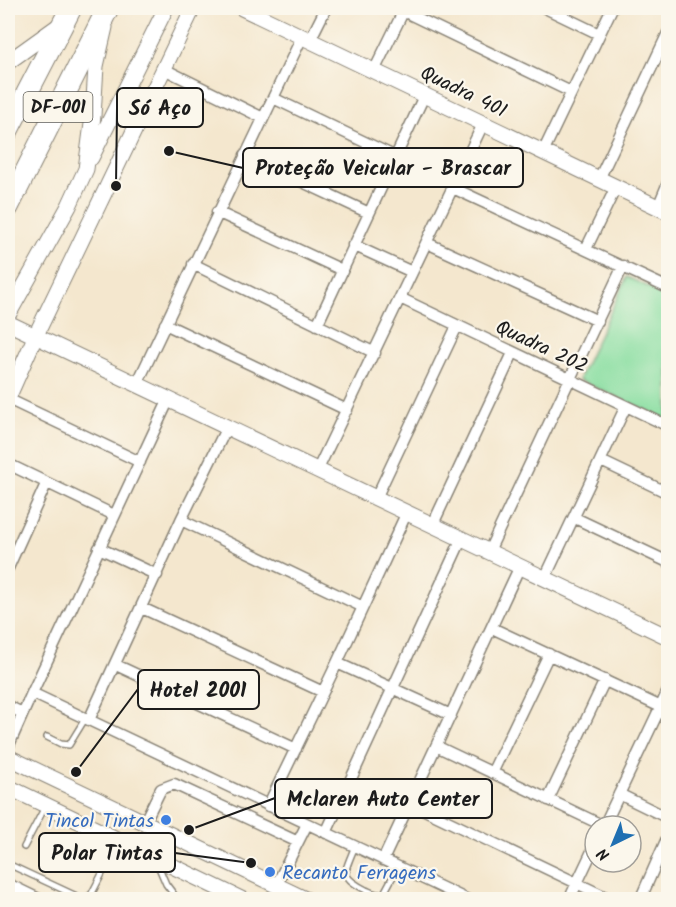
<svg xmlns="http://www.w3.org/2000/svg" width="676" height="907" viewBox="0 0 676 907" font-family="Kalam,sans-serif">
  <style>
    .green { fill: #89dea1; stroke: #527d5e; stroke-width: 1.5 }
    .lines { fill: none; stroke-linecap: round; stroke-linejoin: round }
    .lane-casing { stroke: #888275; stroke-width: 8 }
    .street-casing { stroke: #888275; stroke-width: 13 }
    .secondary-casing { stroke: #888275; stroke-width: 17 }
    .highway-casing { stroke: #888275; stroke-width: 23 }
    .lane { stroke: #fff; stroke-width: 5 }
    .street { stroke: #fff; stroke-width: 10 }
    .secondary { stroke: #fff; stroke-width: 15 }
    .highway { stroke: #fff; stroke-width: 21 }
    .shop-dot { fill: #3f7fe0; stroke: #fbf7ec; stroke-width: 2 }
    .labels { text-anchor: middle; stroke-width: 4.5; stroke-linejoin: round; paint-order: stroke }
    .shield { fill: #fbf7ec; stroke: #5f5e5a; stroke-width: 1.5 }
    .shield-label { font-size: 18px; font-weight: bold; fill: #1c1c1c }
    .street-label { font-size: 20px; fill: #1c1c1c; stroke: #fbf7ec }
    .shop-label { font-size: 20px; fill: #366cbe; stroke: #fbf7ec; text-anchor: end }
    .leader { fill: none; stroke: #1c1c1c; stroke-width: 2 }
    .callout-dot { fill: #1c1c1c; stroke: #fbf7ec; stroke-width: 2 }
    .callout { fill: #fbf7ec; stroke: #1c1c1c; stroke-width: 2 }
    .callout-label { font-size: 21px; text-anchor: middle; font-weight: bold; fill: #1c1c1c }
  </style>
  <rect width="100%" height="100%" fill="#fbf7ec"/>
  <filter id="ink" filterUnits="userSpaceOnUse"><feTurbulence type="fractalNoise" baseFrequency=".0167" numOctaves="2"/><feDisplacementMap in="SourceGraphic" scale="12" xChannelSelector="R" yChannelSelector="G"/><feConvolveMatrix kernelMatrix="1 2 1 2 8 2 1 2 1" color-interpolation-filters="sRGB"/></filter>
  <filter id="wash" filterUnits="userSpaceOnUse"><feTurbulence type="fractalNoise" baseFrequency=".008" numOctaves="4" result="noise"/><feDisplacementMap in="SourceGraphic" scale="24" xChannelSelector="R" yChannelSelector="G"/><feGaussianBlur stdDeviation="1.35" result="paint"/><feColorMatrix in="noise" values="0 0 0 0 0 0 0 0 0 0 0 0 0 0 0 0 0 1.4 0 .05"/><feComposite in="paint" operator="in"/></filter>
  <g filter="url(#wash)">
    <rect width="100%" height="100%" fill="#f4e7ce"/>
    <path class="green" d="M627 277 668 296V420L578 380Z"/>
  </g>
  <g filter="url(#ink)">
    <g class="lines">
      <g class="lane-casing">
        <path id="lane" d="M47 737 61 744 69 745 85 719
          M355 846C345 872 338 876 366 890 373 893 377 896 384 893L398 867
          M24 847 45 807
          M157 863 166 884 178 900
          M8 864 83 899 91 895 118 843"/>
      </g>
      <g class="street-casing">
        <path id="street" d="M545 8 599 34
          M403 11 571 92
          M310 40 326 8
          M164 69 263 118
          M374 71 405 8
          M273 98 396 157
          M543 152 612 8
          M245 155 369 213
          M599 179 668 33
          M453 188 668 288
          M658 207 668 183
          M217 212 342 270
          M427 243 598 321
          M353 245 412 272
          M586 249 616 187
          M193 264 375 353
          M400 298 668 426
          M165 324 347 410
          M317 325 424 96
          M137 384 302 37
          M8 399 140 462
          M169 399 32 693 468 900
          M601 461 668 493
          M8 464 114 515
          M318 469 483 124
          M376 498 457 326
          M575 518 668 562
          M181 520 363 607
          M433 524 513 353
          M99 548 157 575
          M489 551 623 266
          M8 568 46 484
          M545 578 626 406
          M142 608 323 692
          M492 628 661 707
          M337 663 451 715
          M116 665 296 749
          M8 706 22 713
          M89 720 181 520 227 427
          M436 746 604 826 668 691
          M8 747 32 693
          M492 773 549 654
          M619 794 668 818
          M548 800 605 680
          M410 803 612 900
          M268 806 337 663 407 512
          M144 823 161 789 174 784 298 842
          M326 833 462 538
          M383 860 520 566
          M8 884 41 900
          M276 886 307 824
          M569 900 595 845
          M640 900 668 836"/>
      </g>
      <g class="secondary-casing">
        <path id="secondary" d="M242 8 668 212
          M8 62 61 24
          M91 158 166 8
          M8 315 69 206 86 169 93 116 96 66 105 27
          M8 323 668 637
          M8 398 36 335 193 8
          M8 757 307 900
          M8 787 243 900"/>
      </g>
      <g class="highway-casing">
        <path id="highway" d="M8 130 71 8
          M8 207 108 8"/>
      </g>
      <use href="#lane" class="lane"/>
      <use href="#street" class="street"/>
      <use href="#secondary" class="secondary"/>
      <use href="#highway" class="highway"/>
    </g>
  </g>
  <g class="shop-dot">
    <circle cx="166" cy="820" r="6"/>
    <circle cx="270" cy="872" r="6"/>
  </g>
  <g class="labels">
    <rect class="shield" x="23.5" y="92" width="69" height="30" rx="4.5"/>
    <g class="shield-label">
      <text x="58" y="113">DF-001</text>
    </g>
    <g class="street-label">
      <text transform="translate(464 91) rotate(26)" y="7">Quadra 401</text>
      <text transform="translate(542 346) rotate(25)" y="7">Quadra 202</text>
    </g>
    <g class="shop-label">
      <text x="154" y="827">Tincol Tintas</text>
      <text x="282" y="879" text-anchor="start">Recanto Ferragens</text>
    </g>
  </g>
  <path class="leader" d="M116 186L117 108M169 151L243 168M76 772L138 689M189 830L275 798M251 863L175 853"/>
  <g class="callout-dot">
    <circle cx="116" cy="186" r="6"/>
    <circle cx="169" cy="151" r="6"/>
    <circle cx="76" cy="772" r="6"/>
    <circle cx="189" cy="830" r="6"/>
    <circle cx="251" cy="863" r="6"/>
  </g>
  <g class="callout">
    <rect x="117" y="88" width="86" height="39" rx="6"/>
    <rect x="243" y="148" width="280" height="39" rx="6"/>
    <rect x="138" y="670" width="121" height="39" rx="6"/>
    <rect x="275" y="779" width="217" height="39" rx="6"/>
    <rect x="39" y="833" width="136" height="39" rx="6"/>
  </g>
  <g class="callout-label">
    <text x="160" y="115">Só Aço</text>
    <text x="383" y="175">Proteção Veicular - Brascar</text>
    <text x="198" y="697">Hotel 2001</text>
    <text x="383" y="806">Mclaren Auto Center</text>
    <text x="107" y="860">Polar Tintas</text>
  </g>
  <rect width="676" height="907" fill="none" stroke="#fbf7ec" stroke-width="30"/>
  <g transform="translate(613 844) rotate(223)"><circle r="28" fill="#fbf7ec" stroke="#a29f99" stroke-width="1.5"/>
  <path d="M0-4.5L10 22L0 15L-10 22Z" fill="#1f6fb2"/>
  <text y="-9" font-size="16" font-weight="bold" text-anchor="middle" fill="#1c1c1c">N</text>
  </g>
</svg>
